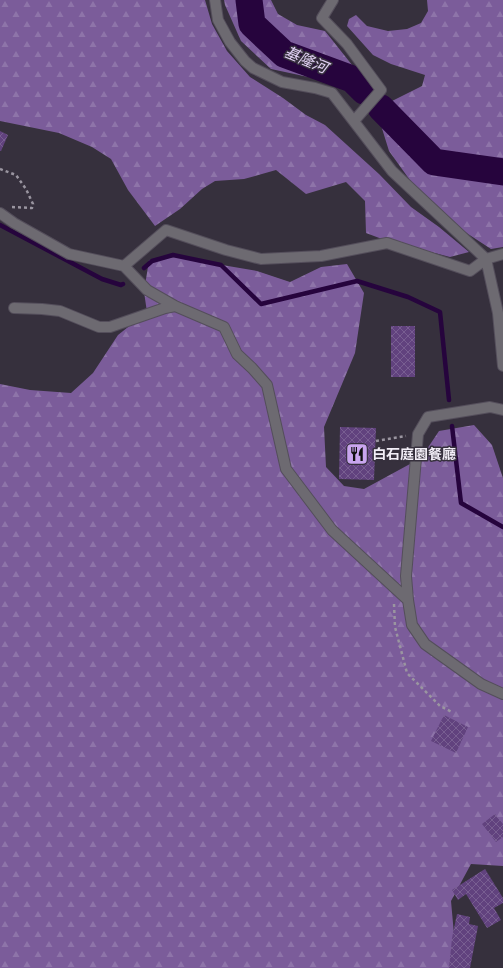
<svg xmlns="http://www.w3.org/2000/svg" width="503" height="968" viewBox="0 0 503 968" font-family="Lato,'Noto Sans TC',sans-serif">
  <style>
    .forest { fill: url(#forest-firs) }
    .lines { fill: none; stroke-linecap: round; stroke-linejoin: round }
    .stream { stroke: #26043d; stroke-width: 4.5 }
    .river { stroke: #26043d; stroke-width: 27 }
    .building { fill: url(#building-cross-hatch) }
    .minor-casing { stroke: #544e5b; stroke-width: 12 }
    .path { stroke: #9a95a0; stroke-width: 2.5; stroke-dasharray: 3 3; stroke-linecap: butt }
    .minor { stroke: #6d6a71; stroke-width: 10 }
    .labels { text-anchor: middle; stroke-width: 3; stroke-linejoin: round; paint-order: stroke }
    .poi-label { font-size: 14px; font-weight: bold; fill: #f2eef7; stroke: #36303d; text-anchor: start }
    .water-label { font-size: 15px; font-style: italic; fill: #e2d1f5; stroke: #36303d }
  </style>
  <defs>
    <pattern id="forest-firs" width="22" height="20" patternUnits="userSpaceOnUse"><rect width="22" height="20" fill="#7b5c9a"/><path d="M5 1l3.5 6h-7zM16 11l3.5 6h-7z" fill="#8e74a9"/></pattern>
    <pattern id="building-cross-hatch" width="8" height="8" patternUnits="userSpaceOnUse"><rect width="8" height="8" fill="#61427e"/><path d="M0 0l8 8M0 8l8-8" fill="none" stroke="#785e91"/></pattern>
  </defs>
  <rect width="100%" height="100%" fill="#36303d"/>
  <path class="forest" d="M0 0H205L212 24 227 51 250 77 283 98 306 115 325 125 379 174 411 207 439 227 469 252 450 257 382 239 366 233 365 201 346 182 306 194 276 170 244 179 215 181 202 189 180 209 155 226 128 190 111 159 92 147 59 133 0 121Z
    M224 0H271L278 14 297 25 325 31 360 75 362 82 355 89 349 90 327 81 271 69 241 41 225 5Z
    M427 0H503V247L491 249 465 232 412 183 389 151 380 122 392 101 422 86 425 75 391 64 373 55 347 26 349 19 356 15 367 26 388 31 407 29 421 23 428 11Z
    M175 257 257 271 290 282 321 267 347 264 364 293 355 353 324 427 326 467 344 486 364 489 421 458 439 431 474 425 492 445 503 478V866L471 864 451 901 457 968H0V384L30 390 71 393 93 373 118 335 147 312 144 292 149 260Z"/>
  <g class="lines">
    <path class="stream" d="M0 225 102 279 121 285 123 284
      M144 268 152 261 173 255 221 265 261 304 357 281 408 297 440 312 449 400
      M452 426 461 503 503 527"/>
    <path class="river" d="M249 0 252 24 284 54 352 79 364 91
      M381 108 434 162 503 172"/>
  </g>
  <path class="building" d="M0 131 8 135 1 151H0Z
    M391 326H415V377H391Z
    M340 427 376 428 374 480 339 479Z
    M444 715 468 727 456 753 431 741Z
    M495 814 503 824V837L496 842 482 824Z
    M485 869 503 898V903L494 908 501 920 487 928 466 894 458 900 452 890Z
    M457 914 470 917 469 924 478 926 470 968H449L452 938Z"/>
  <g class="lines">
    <g class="minor-casing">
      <path id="minor" d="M215 0 218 20 230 42 245 61 253 68 282 82 315 88 332 93 392 171 486 259 498 313 503 366
        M333 0 322 18 347 44 381 90 354 121
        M0 213 14 223 69 254 124 266 166 230 226 250 261 259 321 256 387 243 470 271 486 259 503 254
        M124 266 147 290 175 306 224 327 237 354 252 368 267 385 286 469 332 530 408 600 412 625 425 644 481 684 503 694
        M14 308 42 309 60 311 99 327H110L165 308 175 306
        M408 600 406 576 418 434 428 417 490 407 503 410"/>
    </g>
    <path class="path" d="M0 169 16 175 26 189 33 204 32 208 12 207
      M376 441 406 436
      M394 604 395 627 407 673 440 706 452 712"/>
    <use href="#minor" class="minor"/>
  </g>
  <defs>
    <g id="restaurant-square" transform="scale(1.15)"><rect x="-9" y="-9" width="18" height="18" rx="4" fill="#c9a5ee" stroke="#36303d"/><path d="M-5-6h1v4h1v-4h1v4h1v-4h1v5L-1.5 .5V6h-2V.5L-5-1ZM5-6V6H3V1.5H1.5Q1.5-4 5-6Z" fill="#111"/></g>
  </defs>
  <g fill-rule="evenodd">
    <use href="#restaurant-square" x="357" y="454"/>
  </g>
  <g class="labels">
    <g class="poi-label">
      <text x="372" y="459">白石庭園餐廳</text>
    </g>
    <g class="water-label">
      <text transform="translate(306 60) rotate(23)" y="5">基隆河</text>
    </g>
  </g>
</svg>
